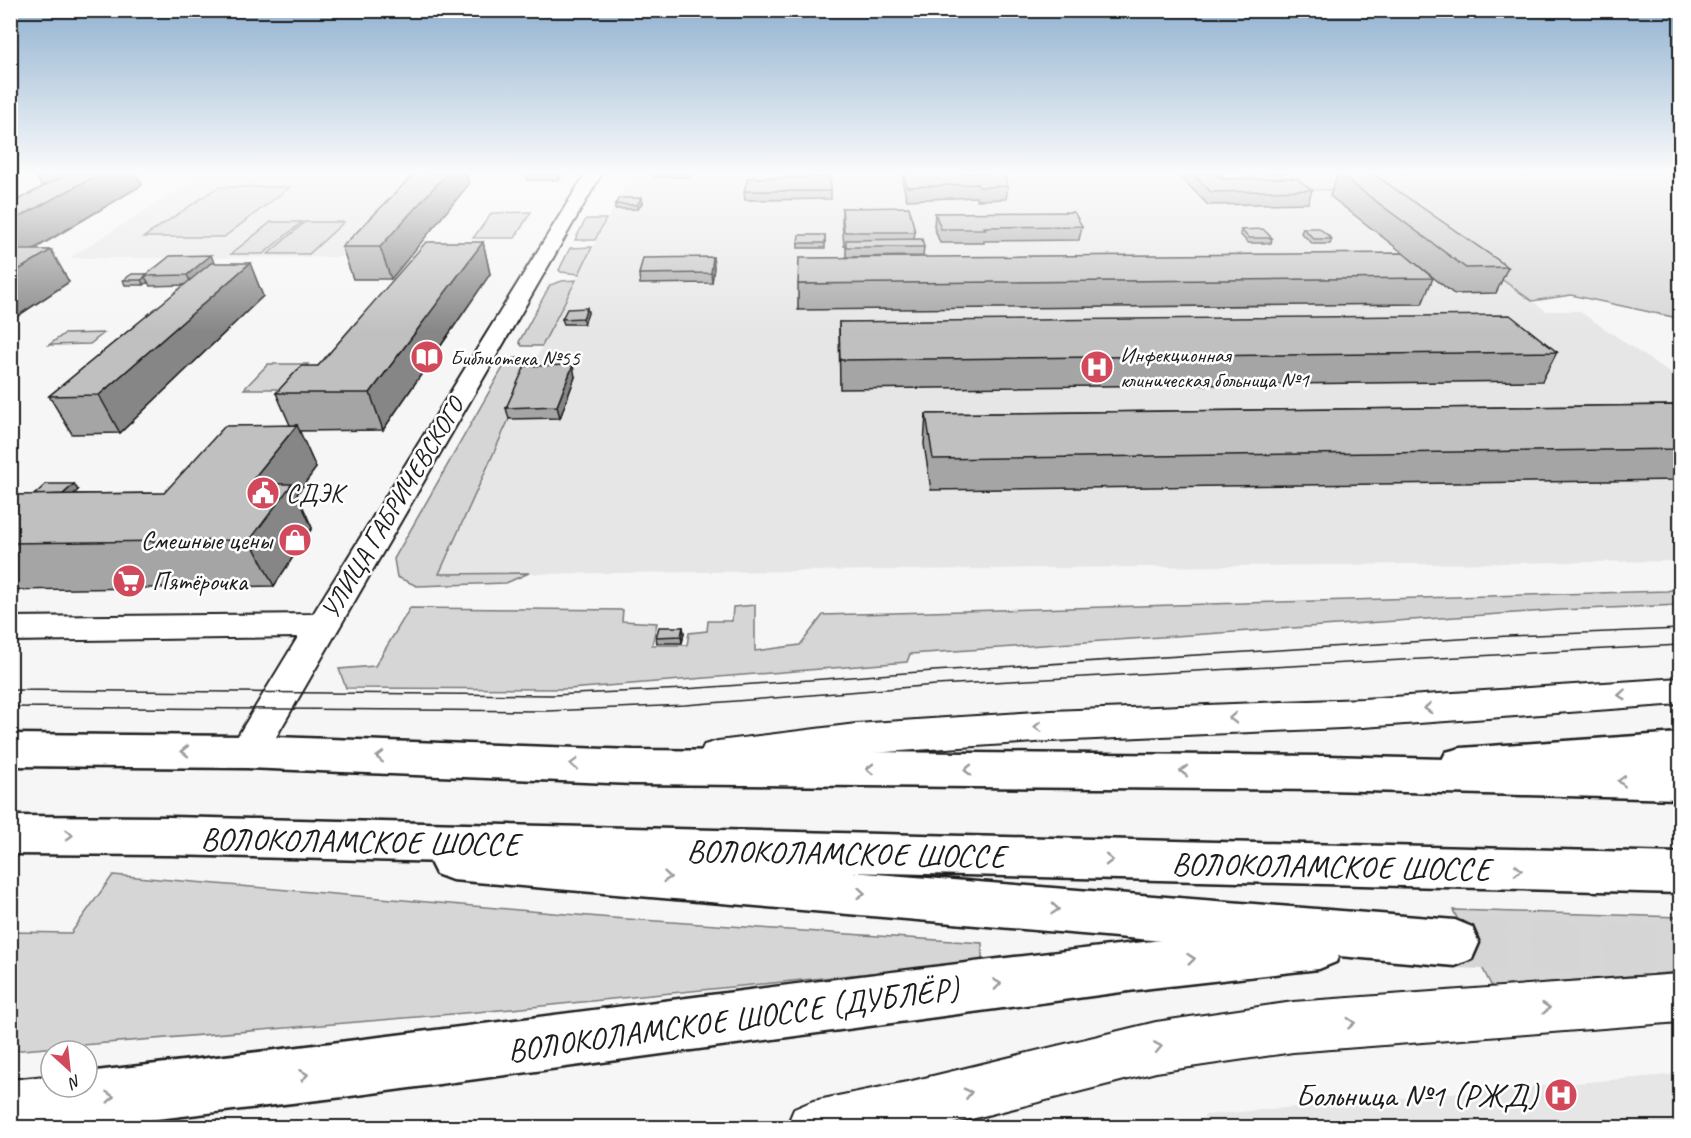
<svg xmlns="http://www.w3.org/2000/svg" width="1691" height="1138" viewBox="0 0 1691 1138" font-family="Caveat,sans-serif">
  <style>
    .built { fill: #e6e6e6 }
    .green { fill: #d6d6d6; stroke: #797979; stroke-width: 1.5 }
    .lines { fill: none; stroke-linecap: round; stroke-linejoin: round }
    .secondary-tunnel { stroke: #d5d5d5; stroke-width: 50; stroke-dasharray: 50 25; stroke-linecap: butt }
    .minor-casing { stroke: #1c1c1c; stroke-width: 4 }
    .tertiary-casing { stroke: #1c1c1c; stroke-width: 5 }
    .secondary-casing { stroke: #1c1c1c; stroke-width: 5 }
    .primary-casing { stroke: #1c1c1c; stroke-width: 5 }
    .minor { fill: #fff; fill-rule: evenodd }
    .tertiary { fill: #fff; fill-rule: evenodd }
    .secondary { fill: #fff; fill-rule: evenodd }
    .primary { fill: #fff; fill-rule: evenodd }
    .tram { stroke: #1c1c1c; stroke-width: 1.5 }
    .wall { fill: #a5a5a5; stroke: #1c1c1c; stroke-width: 1.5 }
    .shaded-wall { fill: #868686; stroke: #1c1c1c; stroke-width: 1.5 }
    .building { fill: #c0c0c0; stroke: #1c1c1c; stroke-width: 1.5 }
    .oneway { stroke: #999 }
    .labels { text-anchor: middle; stroke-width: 5; stroke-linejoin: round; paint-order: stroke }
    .far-poi-label { font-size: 22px; fill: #1c1c1c; stroke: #fff; text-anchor: start }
    .poi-label { font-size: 26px; fill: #1c1c1c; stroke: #fff; text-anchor: start }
    .street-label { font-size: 26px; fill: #1c1c1c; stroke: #fff }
    .near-street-label { font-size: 32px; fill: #1c1c1c; stroke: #fff }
    .near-poi-label { font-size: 32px; fill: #1c1c1c; stroke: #fff; text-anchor: end }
  </style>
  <rect width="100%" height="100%" fill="#f6f6f6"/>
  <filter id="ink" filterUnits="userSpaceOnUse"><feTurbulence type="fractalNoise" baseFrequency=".0167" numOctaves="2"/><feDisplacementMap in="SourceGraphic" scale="12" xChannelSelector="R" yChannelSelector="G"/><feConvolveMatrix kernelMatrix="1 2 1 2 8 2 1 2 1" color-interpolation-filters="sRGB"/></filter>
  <g filter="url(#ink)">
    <path class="built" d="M126 173H428L340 257 69 258 195 179H115Z
      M631 173H1353L1546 311H1579L1680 380V561L439 575 537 357Z
      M1680 1074V1127L1207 1128 1204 1115Z"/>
    <path class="green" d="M1245 173H1348L1370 189 1310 190 1257 184Z
      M1353 173H1680V321L1673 317 1571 295 1532 301Z
      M218 187H290L224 237H144Z
      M531 212 515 238H473L492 213Z
      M586 219H606L595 240H575Z
      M271 222H302L263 254H231Z
      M305 222H344L309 254H268Z
      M592 247 579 274 561 272 559 270 570 248Z
      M576 280 542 346H522L519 342 550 285 562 281Z
      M104 333 90 344 49 345 64 334Z
      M523 357H537L439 574 529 573 506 583 417 586 397 577 394 559 505 364 512 359Z
      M268 364H308L285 389H244Z
      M1680 588V605L1560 610 910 654 907 662 569 689 346 688 339 669 375 666 410 608 623 610 622 621 657 623 652 645H687L689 633 707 631 708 621H732L733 607 755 605V651L800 645 823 615 1667 591Z
      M113 875 612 918 982 943V962L512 1009 11 1051V932L71 933Z
      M1453 910 1680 917V972L1492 987Z"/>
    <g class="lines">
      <path class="secondary-tunnel" d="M1455 943 1680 951"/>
      <g class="minor-casing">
        <path id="minor" d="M586 173H602L261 763 247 767 233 763 228 752 298 637 10 641V617L313 614Z
          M1680 678V704L1363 727 1051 741 856 754 718 771 704 767 699 756 704 745 718 741 856 724 1051 711 1363 699Z
          M1680 974V1022L1293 1052 1156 1072 936 1128H786L794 1109 813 1101 912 1081 1156 1022 1293 1002Z"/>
      </g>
      <g class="tertiary-casing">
        <path id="tertiary" d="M1319 923 1336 930 1343 946 1336 962 1319 969 1151 988 343 1097 81 1128H10V1080L51 1076V1087H87V1072C498 1026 908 965 1319 923Z"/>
      </g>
      <g class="secondary-casing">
        <path id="secondary" d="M1680 733V765L1461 780 1446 776 1440 764 1446 752 1461 748Z
          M452 840 1455 920 1472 927 1479 943 1472 959 1455 966 452 880 436 874 429 860 436 846Z"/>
      </g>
      <g class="primary-casing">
        <path id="primary" d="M10 734 247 736 633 750 1326 756 1680 765V799L1326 790 633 784 247 768 10 766Z
          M10 816 169 817 1680 853V893L169 855 10 854Z"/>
      </g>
      <use href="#minor" class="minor"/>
      <use href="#tertiary" class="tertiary"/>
      <use href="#secondary" class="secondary"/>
      <use href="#primary" class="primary"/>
      <path class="tram" d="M10 690 552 695 685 689 933 671 1508 636 1680 629
        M10 707 548 711 685 705 936 685 1680 645"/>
    </g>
    <path class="wall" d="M34 173H136L142 185 33 250H51L69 282 10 321V204L46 185H41Z
      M526 173H563L559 180H527Z
      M654 173H690L689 177H654Z
      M903 173 1008 186 1006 199 977 200 976 197 907 200 903 185Z
      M1177 173H1223V176H1219L1222 179 1312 190 1308 203 1208 205Z
      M1338 173 1508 267 1496 293 1454 294 1405 255 1433 278 1422 304 798 310V284L1403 253 1330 196Z
      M469 184 391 279H353L342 247Z
      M744 191H831V199L745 200Z
      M642 203 638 209H615V204Z
      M842 208 915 232 914 239 924 247 923 256 846 257V246H844L842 222Z
      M935 213 1082 226 1079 240 984 241V243H940L934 227Z
      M1303 228 1332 239 1330 244H1313L1301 233Z
      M1241 230 1272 238 1271 243H1248L1240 234Z
      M825 235V248H798V243Z
      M483 242 490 274 383 430 299 431 316 468 297 494 312 528 274 586 10 590V495H34L78 490 74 494 164 493 290 425 276 393 318 366Z
      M713 257 714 267 712 283 640 284 639 274Z
      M214 263 263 296 120 433 72 434 49 396 185 285 150 286 148 282 144 285H125L123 280 147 274Z
      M587 308 588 313 584 324H564L562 319Z
      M839 322 1557 352 1542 381 840 389Z
      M575 377 560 418 509 419 506 408Z
      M1680 405V480L931 490 924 444 926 414Z
      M683 627 684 633 682 643H657L656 637Z"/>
    <path class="shaded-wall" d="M101 173H136L142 185 10 263V222Z
      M447 173H466L469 184 391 279 380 247Z
      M557 173H563L559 180Z
      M641 198 642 203 638 209 637 205Z
      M483 242 490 274 383 430 370 393Z
      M51 250 69 282 10 321V275Z
      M211 255 215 265 192 285 187 275Z
      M713 257 714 267 712 283 711 273Z
      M250 263 263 296 120 433 99 395Z
      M145 277 148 282 144 285 141 280Z
      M587 308 588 313 584 324 583 318Z
      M573 365 575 377 560 418 557 406Z
      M297 425 316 468 297 494 312 528 274 586 250 540 249 484Z
      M74 484 78 490 60 507 56 501Z
      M683 627 684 633 682 643 681 636Z"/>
    <path class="building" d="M70 173H101L10 222V204Z
      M415 173H447L380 247H342Z
      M903 173H1003L1008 186 979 187 977 184 907 187Z
      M1192 173H1215L1222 179 1296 178 1312 190 1211 192Z
      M1338 173H1372L1508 267 1466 268Z
      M830 177 831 191H744L748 178Z
      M619 198H641L637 205 615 204Z
      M909 207 915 232H844L842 208Z
      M1074 212 1082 226 984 227 986 229H941L935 213Z
      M1303 228H1319L1332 239H1314Z
      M1263 229 1272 238H1249L1241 230Z
      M799 235H825V243H798Z
      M922 239 924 247H846V240Z
      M426 242H483L370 393H276L301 366H318Z
      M11 250H51L10 275Z
      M1403 253 1433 278 798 284 799 258Z
      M211 255 187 275 145 276 170 256Z
      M713 257 711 273 639 274 643 258Z
      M211 263H250L99 395 49 396Z
      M132 274H147L145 276V277L141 280H123Z
      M587 308 583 318 562 319 567 309Z
      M1510 315 1557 352 840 360 839 322Z
      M573 365 557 406 506 408 525 366Z
      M1680 405V449L933 459 926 414Z
      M297 425 249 484H292L250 540 10 543V495L164 493 225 426Z
      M46 484H74L63 494 34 495Z
      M659 627H683L681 636 656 637Z"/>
    <defs><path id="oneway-chevron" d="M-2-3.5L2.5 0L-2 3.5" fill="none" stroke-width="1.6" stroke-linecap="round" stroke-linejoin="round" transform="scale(1.5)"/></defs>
    <g class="oneway">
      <use href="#oneway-chevron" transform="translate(1622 695) rotate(176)"/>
      <use href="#oneway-chevron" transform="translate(1428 708) rotate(176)"/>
      <use href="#oneway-chevron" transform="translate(1233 718) rotate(178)"/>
      <use href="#oneway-chevron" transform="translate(1038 727) rotate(176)"/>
      <use href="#oneway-chevron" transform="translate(185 751) rotate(-180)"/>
      <use href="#oneway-chevron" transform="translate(380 757) rotate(-178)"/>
      <use href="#oneway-chevron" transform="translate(574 764) rotate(-178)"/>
      <use href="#oneway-chevron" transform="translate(870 769) rotate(-179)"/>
      <use href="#oneway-chevron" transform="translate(968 770) rotate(-180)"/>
      <use href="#oneway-chevron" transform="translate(1184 771) rotate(-180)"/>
      <use href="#oneway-chevron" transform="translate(1622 781) rotate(-178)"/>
      <use href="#oneway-chevron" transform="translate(69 835) rotate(1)"/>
      <use href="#oneway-chevron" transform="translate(1109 860) rotate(1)"/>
      <use href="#oneway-chevron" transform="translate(1518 870) rotate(1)"/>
      <use href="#oneway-chevron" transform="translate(667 877) rotate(5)"/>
      <use href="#oneway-chevron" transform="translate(861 893) rotate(5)"/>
      <use href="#oneway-chevron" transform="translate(1055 909) rotate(5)"/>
      <use href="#oneway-chevron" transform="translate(1191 959) rotate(-6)"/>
      <use href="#oneway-chevron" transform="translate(997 984) rotate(-8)"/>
      <use href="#oneway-chevron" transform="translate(1546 1008) rotate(-4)"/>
      <use href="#oneway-chevron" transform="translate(1351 1023) rotate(-4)"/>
      <use href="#oneway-chevron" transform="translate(1158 1047) rotate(-11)"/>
      <use href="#oneway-chevron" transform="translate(304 1075) rotate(-7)"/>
      <use href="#oneway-chevron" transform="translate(968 1093) rotate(-14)"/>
      <use href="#oneway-chevron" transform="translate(110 1097) rotate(-6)"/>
    </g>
  </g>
  <linearGradient id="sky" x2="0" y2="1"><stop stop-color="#90b1d0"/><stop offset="0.52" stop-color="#fbfbfb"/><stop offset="1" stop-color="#fbfbfb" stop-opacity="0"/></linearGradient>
  <rect width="1691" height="332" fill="url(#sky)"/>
  <defs>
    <g id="library-disc" transform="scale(1.725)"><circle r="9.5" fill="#d1495b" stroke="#fff"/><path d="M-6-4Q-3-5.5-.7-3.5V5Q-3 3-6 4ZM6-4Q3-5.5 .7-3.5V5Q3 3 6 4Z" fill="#fff"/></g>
    <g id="hospital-disc" transform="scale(1.725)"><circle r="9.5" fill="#d1495b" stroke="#fff"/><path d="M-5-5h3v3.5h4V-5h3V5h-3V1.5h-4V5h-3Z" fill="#fff"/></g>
    <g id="civic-disc" transform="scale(1.725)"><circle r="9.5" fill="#d1495b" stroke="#fff"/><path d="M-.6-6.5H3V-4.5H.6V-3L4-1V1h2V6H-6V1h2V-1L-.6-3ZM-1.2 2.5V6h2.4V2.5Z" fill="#fff"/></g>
    <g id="shop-disc" transform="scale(1.725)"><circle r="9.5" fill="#d1495b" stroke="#fff"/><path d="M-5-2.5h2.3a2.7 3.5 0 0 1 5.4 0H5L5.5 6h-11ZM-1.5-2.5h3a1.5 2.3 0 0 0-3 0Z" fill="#fff"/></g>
    <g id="supermarket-disc" transform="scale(1.725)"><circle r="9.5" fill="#d1495b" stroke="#fff"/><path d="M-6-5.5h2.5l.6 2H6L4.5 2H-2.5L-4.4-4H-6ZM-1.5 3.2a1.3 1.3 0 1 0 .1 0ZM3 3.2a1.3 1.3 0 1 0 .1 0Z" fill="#fff"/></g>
  </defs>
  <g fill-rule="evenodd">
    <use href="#library-disc" x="427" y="357"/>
    <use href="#hospital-disc" x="1097" y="367"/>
    <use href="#civic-disc" x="263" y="493"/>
    <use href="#shop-disc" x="295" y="540"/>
    <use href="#supermarket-disc" x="129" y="581"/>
    <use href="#hospital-disc" x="1561" y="1095"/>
  </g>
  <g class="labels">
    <g class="far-poi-label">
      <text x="1120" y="362">Инфекционная<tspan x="1120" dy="25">клиническая больница №1</tspan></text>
      <text x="450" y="365">Библиотека №55</text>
    </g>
    <g class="poi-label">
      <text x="286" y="502">СДЭК</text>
      <text x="272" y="549" text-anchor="end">Смешные цены</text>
      <text x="152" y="590">Пятёрочка</text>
    </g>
    <g class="street-label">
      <text transform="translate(392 508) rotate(-59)" y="9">УЛИЦА ГАБРИЧЕВСКОГО</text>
    </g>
    <g class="near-street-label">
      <text transform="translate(360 841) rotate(1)" y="11">ВОЛОКОЛАМСКОЕ ШОССЕ</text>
      <text transform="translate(846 853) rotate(1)" y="11">ВОЛОКОЛАМСКОЕ ШОССЕ</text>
      <text transform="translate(1331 866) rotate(1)" y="11">ВОЛОКОЛАМСКОЕ ШОССЕ</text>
      <text transform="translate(733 1019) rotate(-8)" y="11">ВОЛОКОЛАМСКОЕ ШОССЕ (ДУБЛЁР)</text>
    </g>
    <g class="near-poi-label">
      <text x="1538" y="1106">Больница №1 (РЖД)</text>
    </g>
  </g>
  <rect width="1691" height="1138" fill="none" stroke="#fff" stroke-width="36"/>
  <rect x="18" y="18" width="1655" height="1102" fill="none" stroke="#1c1c1c" stroke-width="2" filter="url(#ink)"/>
  <g transform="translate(69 1069) rotate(153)"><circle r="28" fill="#ffffff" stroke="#a4a4a4" stroke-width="1.5"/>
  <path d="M0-4.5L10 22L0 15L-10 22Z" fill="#d1495b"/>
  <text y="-9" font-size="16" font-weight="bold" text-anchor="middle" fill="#1c1c1c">N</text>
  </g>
</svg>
